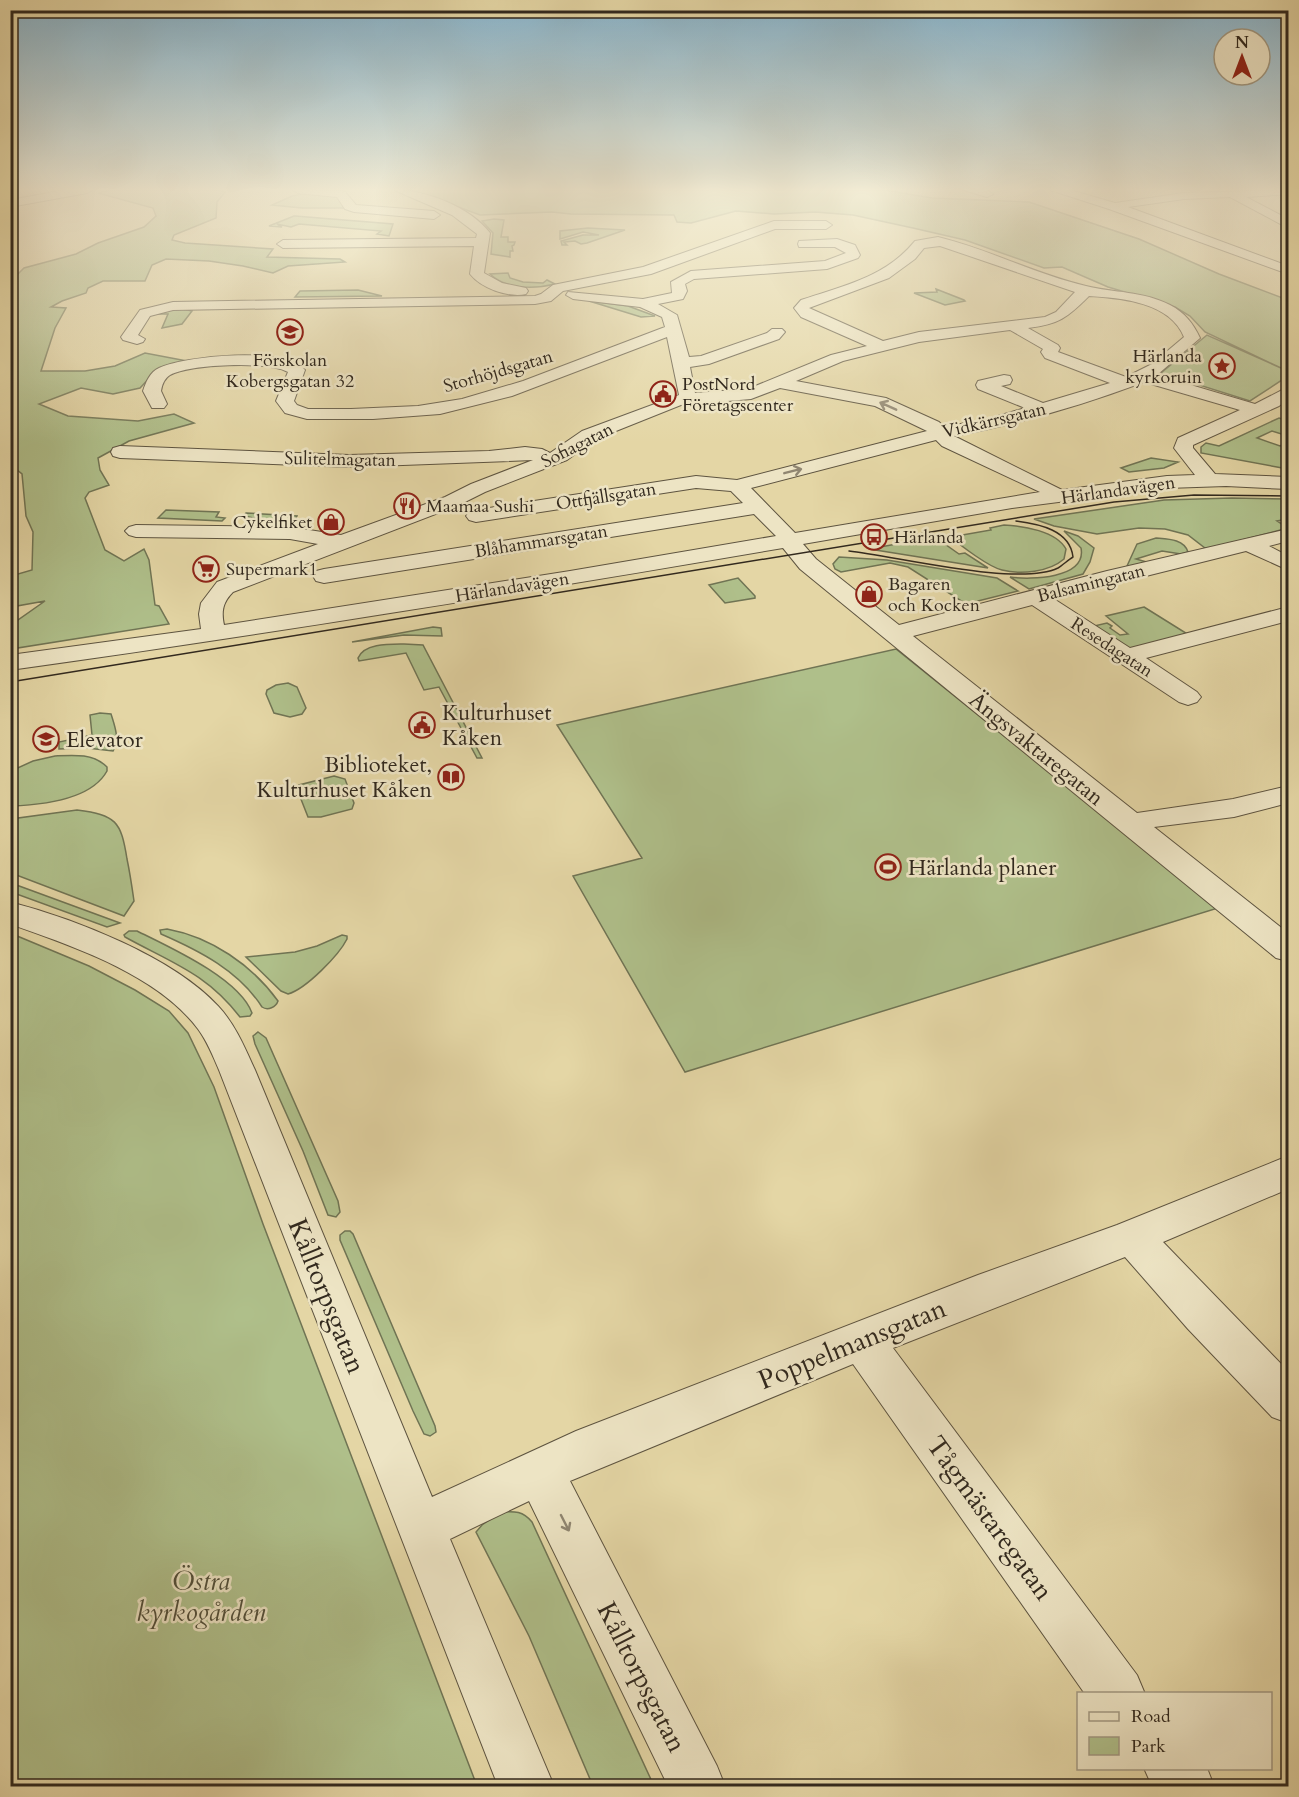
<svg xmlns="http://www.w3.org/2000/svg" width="1299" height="1797" viewBox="0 0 1299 1797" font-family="Cardo,serif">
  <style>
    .green { fill: #afbf8a; stroke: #707454; stroke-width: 1.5 }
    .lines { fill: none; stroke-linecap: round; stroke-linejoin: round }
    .minor-casing { stroke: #5e5440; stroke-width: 2 }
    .minor { fill: #ede4c4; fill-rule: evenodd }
    .tram { stroke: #32291e; stroke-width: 1.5 }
    .oneway { stroke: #908671 }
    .labels { text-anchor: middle; stroke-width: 5; stroke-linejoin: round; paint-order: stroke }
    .far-poi-label { font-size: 18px; fill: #32291e; stroke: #ede4c4; text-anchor: start }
    .far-street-label { font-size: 18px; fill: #32291e; stroke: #ede4c4 }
    .poi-label { font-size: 22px; fill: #32291e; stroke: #ede4c4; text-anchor: start }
    .street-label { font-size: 22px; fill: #32291e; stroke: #ede4c4 }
    .near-street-label { font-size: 27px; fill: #32291e; stroke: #ede4c4 }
    .near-park-label { font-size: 27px; font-style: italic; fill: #514e39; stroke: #ede4c4 }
  </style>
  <rect width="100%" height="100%" fill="#e4d6a5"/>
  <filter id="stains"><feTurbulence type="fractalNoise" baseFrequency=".00333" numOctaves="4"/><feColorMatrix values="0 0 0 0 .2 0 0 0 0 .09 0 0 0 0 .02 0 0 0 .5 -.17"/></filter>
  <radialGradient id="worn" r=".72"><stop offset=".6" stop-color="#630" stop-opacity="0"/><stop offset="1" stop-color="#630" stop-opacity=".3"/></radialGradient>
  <path class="green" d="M111 190H219L225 192 217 202 216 218 174 235 172 240 185 243 273 249 267 257 340 259 345 262 288 266 273 273 243 266 209 261 166 259 152 265 145 281H103L88 288 86 293 62 301 51 307 66 308 55 328 41 371H85L115 366 145 353 187 361 156 371 140 388 113 394 81 388 39 404 68 416 138 421 174 414 194 423 129 441 98 458 100 470 109 485 89 492 85 498 105 550 124 561 144 549 149 560 155 605 159 606 169 624 11 649V625L45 601 11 607V576L32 570 33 532 26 516 22 474 11 465V281L24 268 76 254 98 243 144 227 156 216 153 208 98 193Z
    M412 190H884L932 198 1029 202 1139 239 1219 274 1288 300V365L1283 370 1288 372V376L1250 401 1161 373 1207 335 1281 368 1205 332 1190 316 1175 307 1108 287 1062 267 1044 268 965 240 913 228 853 215 815 212 774 214 736 211 691 223 677 222 674 215 571 214 552 212 480 215Z
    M303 194 339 197 344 208H302L272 205 292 196Z
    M294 216H295L393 224 389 236 377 234 381 231 299 224 291 227 277 224 282 227 269 226Z
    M494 219 504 220 501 237H508V242H515L514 245 512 246 513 251H510V257L491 254 493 233 482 221Z
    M588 228 625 230 587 243 581 244 575 241 564 242 567 245H562L561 241 583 235H599L583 232 560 239V231Z
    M508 273 510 278 523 282 543 283 547 280 555 284C535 289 507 290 490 274Z
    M936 289 964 300 965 301 945 305 914 293 937 292Z
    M358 290 382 296 295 297 300 291Z
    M589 301 628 306 655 316 641 317Z
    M178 308 192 311 182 324 162 328 168 314H154Z
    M1279 418 1288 421V436L1272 431 1257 438 1280 446 1288 442V469L1201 453V447L1206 443 1219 446Z
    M1151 458 1178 462 1164 468 1129 472 1121 468Z
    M1232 498 1288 499V519L1277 521 1288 528 1211 548H1205L1188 535 1165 529 1139 528 1097 534 1054 526 1034 519 1164 500Z
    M166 510 219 512 216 517 225 518 222 521 158 518Z
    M246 513 297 516 295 520 287 521 283 527H258L264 523 263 520 244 516Z
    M1004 525C1024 526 1056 531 1066 549L1064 559C1049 572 1021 575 1002 570 989 567 961 546 951 537L991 530 990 528Z
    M1064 531 1078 536 1094 548 1090 562 1083 574 1029 589 1010 577C1030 580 1087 579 1081 548Z
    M930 538 939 540 959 554 965 553 988 568 869 549Z
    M1156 538C1168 539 1184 539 1188 552L1181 554 1162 551 1136 559 1150 563 1130 567 1127 566 1137 544Z
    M839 557 887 560 997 578 1018 591 966 604 908 567 890 563 841 572 835 569 833 564Z
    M738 578 755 596V598L725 603 709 585Z
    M1144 607 1189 635 1142 648H1127L1094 626 1107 623 1112 626 1110 628 1120 635 1128 634 1106 616Z
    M433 627 441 628 442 636 404 635 352 642Z
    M404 644 423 645 482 758H477L439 687 424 690 406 653 359 661 358 658C364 643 390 644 404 644Z
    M896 649 1218 908 685 1072 573 876 642 858 557 725Z
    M288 683 297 687 306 708 302 714 290 717 274 713 266 694 267 690 276 685Z
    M100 713 111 714C115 727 120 739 113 751L87 748 59 749V742L92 735 90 715Z
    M55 756C73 755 93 753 107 767V771C91 800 41 805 11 806V771L33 761Z
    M334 776 345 779 354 803 352 809 321 817H308L297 789 299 785Z
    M77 810C116 815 121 821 127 859 130 873 132 887 134 901L124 916 11 873V819Z
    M11 883 120 923 107 927 11 892Z
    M167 929C211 937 252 965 278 1001 276 1007 268 1011 262 1007 239 971 200 951 161 934L160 930Z
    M129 931H137C169 947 239 978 252 1013L250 1016 240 1017C206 973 172 963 125 937L124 935Z
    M10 933 89 966 135 990 169 1011 188 1033 214 1087 263 1224 477 1786H11Z
    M342 935 347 936V939C339 955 306 989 288 994L281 991 246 957 295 952 317 946Z
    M258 1032 266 1038 338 1201 340 1212 336 1217 328 1215 303 1151 255 1044 253 1036Z
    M345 1231H350L353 1234 435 1426 436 1432 430 1436 424 1434 413 1411 340 1240V1235Z
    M501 1512C515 1511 523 1511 532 1522L654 1786H593L529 1636 476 1532 482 1525Z"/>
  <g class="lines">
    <g class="minor-casing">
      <path id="minor" d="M65 190H92L87 193 10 207V200Z
        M293 190 341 191 345 192 356 205 434 211 440 215 434 219 354 212 345 209 337 197 298 193Z
        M394 190C426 190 470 207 490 233L484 273 502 283 526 288 528 291 526 294C508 298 481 288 470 274L474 246 283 248 277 244 283 240 476 238 477 234 452 215Z
        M963 190H987L993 194 987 197Z
        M1050 190H1070L1115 203 1184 193 1288 190V194L1246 197 1288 219V228L1230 197 1184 199 1128 207 1288 266V274L1109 209Z
        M774 221H826L832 225 826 229H775L651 274 563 291 551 301 535 304 173 310 150 316 138 335 145 339 143 342 137 344 123 340 121 337 140 310 173 302 535 296 541 294 553 285 643 267Z
        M938 237C988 249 1035 274 1086 286 1114 293 1143 291 1170 305 1185 313 1193 323 1200 338L1157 375 1255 404 1288 387V399L1279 406 1193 445V448L1215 474 1288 477V489L1226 486 1167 488 1012 508 803 544 816 559 899 625 1107 571 1288 529V541L1269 546 1288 556V570L1246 551 1054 599 1130 648 1288 607V621L1146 658 1197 692 1201 697 1197 702 1188 705 1179 702 1032 605 913 636 1137 813 1233 799 1288 786V803L1234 817 1154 827 1288 933V961L1276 958 800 569 783 548C526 592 269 634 10 670V655L201 629 199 614 201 603 217 582 318 544 290 539 136 537 129 535 125 531 129 527 136 525 290 527 341 535 445 497 471 484 533 460 349 467 120 458 113 456 111 452 113 448 120 446 349 455 489 451 525 447 542 449 550 453 582 431 679 395 667 337 512 396 440 414 373 419H307L285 413 276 401 288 372C267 361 191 364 170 375 164 379 162 385 161 391L167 404 164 408H152L143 391C146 382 150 372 159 368 184 356 287 346 305 370L294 401 297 405 308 409H351L418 406 462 399 523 381 665 327 662 317 640 307 573 299 566 295 568 292 643 299 672 293 671 282 691 271 825 261 846 253 835 247H799L798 244 799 241 837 239 855 245 860 255 858 258 827 269 694 279 685 284 687 291 683 299 658 304 677 315 689 357 701 356 767 333 772 329H782L785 332 779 339 709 364 690 367 695 393 748 389 831 355 867 346 801 317 794 308 801 300C843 286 886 277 915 241ZM940 246 1075 292 1056 312 1045 317 919 332 883 341 809 308 889 278 915 259 924 248ZM1089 296C1121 298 1170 302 1184 337L1152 364 1126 377 1058 352 1060 348 1058 345 1028 328C1059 324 1067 318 1089 296ZM1010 330 1043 349 1041 352 1045 358 1110 383 1043 403 1001 386 1010 384 1012 380 1010 376 1004 375 978 381 976 385 978 389 1025 408 988 419 944 427 939 422 886 398 796 381 843 361 919 342ZM1144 382 1240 410 1178 438 1174 448 1195 475 1167 476 1062 490 954 436C1018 424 1083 405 1144 382ZM780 388 875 406 927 431 737 480 696 476 476 510 469 512 466 516 469 520 476 522 696 488 731 491 743 503 324 569 316 571 313 576 316 581 324 583 754 514 776 536 570 571 224 625C221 611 223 602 233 592L459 505 485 492 567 460 596 439 681 405 751 399ZM936 440 942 446 1040 492 795 533 751 488Z
        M10 902C75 919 173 957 218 1006 235 1024 245 1048 255 1070L432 1497 576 1431 978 1275 1117 1225 1288 1156V1189L1163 1242 1288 1371V1423L1272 1417 1188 1329 1125 1257 893 1348 1137 1675 1145 1694H1085L853 1364 570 1481 717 1766 725 1786H668L529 1501 450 1539 554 1786H498L219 1070C213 1056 207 1041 198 1029 157 974 72 946 10 924Z
        M1144 1768H1207L1214 1786H1152Z"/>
    </g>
    <use href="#minor" class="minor"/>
    <path class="tram" d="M849 551C896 556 1018 587 1058 568 1063 565 1068 560 1073 557 1070 530 1039 524 1016 521
      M10 682 1114 502 1194 495 1288 496"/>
  </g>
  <defs><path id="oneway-shaft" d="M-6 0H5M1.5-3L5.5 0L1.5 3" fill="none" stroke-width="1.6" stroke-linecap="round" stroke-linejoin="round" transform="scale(1.5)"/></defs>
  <g class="oneway">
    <use href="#oneway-shaft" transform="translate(888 406) rotate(-156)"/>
    <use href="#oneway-shaft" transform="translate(793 471) rotate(-14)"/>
    <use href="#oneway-shaft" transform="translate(565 1523) rotate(63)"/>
  </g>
  <linearGradient id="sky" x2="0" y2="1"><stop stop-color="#87b6d0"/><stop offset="0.43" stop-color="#f3edd6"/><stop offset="1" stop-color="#f3edd6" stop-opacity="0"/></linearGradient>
  <rect width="1299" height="442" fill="url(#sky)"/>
  <defs>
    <g id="school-ring" transform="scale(1.35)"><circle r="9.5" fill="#ede4c4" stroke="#8f2418" stroke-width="1.5"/><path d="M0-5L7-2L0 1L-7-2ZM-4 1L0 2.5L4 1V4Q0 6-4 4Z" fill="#8f2418"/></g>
    <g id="sight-ring" transform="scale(1.35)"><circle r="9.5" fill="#ede4c4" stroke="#8f2418" stroke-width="1.5"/><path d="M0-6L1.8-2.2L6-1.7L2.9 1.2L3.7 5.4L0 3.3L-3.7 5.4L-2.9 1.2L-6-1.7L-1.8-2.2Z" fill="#8f2418"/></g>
    <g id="civic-ring" transform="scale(1.35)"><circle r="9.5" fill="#ede4c4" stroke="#8f2418" stroke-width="1.5"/><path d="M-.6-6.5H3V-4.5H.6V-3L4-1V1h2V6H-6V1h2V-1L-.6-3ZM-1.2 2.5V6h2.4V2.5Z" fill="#8f2418"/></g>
    <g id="restaurant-ring" transform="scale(1.35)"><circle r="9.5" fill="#ede4c4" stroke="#8f2418" stroke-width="1.5"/><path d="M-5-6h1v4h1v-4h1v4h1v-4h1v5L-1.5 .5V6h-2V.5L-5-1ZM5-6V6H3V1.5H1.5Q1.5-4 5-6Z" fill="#8f2418"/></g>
    <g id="shop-ring" transform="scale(1.35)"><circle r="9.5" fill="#ede4c4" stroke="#8f2418" stroke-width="1.5"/><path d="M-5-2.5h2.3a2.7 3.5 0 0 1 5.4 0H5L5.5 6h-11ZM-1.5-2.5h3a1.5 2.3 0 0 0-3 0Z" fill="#8f2418"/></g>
    <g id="bus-ring" transform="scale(1.35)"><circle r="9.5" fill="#ede4c4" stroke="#8f2418" stroke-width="1.5"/><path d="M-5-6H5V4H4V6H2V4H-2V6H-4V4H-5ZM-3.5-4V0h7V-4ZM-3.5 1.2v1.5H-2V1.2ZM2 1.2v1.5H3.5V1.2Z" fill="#8f2418"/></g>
    <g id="supermarket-ring" transform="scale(1.35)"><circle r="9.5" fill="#ede4c4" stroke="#8f2418" stroke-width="1.5"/><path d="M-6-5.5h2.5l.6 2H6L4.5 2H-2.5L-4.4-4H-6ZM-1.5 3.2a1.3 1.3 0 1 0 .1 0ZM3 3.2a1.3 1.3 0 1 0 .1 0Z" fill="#8f2418"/></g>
    <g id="library-ring" transform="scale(1.35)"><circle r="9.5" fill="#ede4c4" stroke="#8f2418" stroke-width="1.5"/><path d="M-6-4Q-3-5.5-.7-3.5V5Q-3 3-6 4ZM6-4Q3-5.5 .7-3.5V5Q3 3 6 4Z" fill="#8f2418"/></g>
    <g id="stadium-ring" transform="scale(1.35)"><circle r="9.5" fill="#ede4c4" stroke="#8f2418" stroke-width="1.5"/><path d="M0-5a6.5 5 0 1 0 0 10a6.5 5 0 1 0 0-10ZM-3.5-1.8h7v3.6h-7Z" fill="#8f2418"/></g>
  </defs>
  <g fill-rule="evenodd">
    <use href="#school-ring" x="290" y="332"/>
    <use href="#sight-ring" x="1222" y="366"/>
    <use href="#civic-ring" x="663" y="394"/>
    <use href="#restaurant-ring" x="407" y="506"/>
    <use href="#shop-ring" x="331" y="522"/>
    <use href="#bus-ring" x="874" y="537"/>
    <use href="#supermarket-ring" x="206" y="569"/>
    <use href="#shop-ring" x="869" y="594"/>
    <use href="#civic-ring" x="422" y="725"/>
    <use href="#school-ring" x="46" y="739"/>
    <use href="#library-ring" x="451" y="777"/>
    <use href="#stadium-ring" x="888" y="867"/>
  </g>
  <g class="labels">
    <g class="far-poi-label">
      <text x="1202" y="362" text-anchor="end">Härlanda<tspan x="1202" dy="21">kyrkoruin</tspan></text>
      <text x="290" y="366" text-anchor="middle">Förskolan<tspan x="290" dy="21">Kobergsgatan 32</tspan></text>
      <text x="682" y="390">PostNord<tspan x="682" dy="21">Företagscenter</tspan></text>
      <text x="426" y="512">Maamaa Sushi</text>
      <text x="312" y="528" text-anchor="end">Cykelfiket</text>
      <text x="894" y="543">Härlanda</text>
      <text x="226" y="575">Supermark1</text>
      <text x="888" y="590">Bagaren<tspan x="888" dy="21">och Kocken</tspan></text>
    </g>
    <g class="far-street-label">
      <text transform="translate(498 371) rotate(-16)" y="6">Storhöjdsgatan</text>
      <text transform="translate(994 420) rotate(-13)" y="6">Vidkärrsgatan</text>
      <text transform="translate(577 445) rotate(-27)" y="6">Sofiagatan</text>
      <text transform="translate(340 459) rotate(1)" y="6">Sulitelmagatan</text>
      <text transform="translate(1118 490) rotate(-8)" y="6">Härlandavägen</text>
      <text transform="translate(606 496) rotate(-9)" y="6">Ottfjällsgatan</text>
      <text transform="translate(541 541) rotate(-9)" y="6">Blåhammarsgatan</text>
      <text transform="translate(1091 583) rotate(-14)" y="6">Balsamingatan</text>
      <text transform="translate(512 587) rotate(-9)" y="6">Härlandavägen</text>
      <text transform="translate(1112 647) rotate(33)" y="6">Resedagatan</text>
    </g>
    <g class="poi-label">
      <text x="442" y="720">Kulturhuset<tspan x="442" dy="25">Kåken</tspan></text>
      <text x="66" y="747">Elevator</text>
      <text x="432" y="772" text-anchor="end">Biblioteket,<tspan x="432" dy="25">Kulturhuset Kåken</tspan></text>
      <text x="908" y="875">Härlanda planer</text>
    </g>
    <g class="street-label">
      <text transform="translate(1037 748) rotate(39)" y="8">Ängsvaktaregatan</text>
    </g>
    <g class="near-street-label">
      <text transform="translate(327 1296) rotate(68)" y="9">Kålltorpsgatan</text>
      <text transform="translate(852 1344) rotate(-22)" y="9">Poppelmansgatan</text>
      <text transform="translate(990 1518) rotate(54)" y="9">Tågmästaregatan</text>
      <text transform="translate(642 1677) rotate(63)" y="9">Kålltorpsgatan</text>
    </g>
    <g class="near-park-label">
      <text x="201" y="1590">Östra<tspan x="201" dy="31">kyrkogården</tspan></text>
    </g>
  </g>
  <rect width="1299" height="1797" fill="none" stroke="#e4d6a5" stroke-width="36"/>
  <rect x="12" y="12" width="1275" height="1773" fill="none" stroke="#32291e" stroke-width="3"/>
  <rect x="18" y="18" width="1263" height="1761" fill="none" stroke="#32291e" stroke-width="1.5"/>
  <rect x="1077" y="1692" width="195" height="78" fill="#ede4c4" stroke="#a29982" stroke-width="1.5"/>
  <rect x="1089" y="1712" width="30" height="9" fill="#ede4c4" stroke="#a29982" stroke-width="1.5"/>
  <text x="1131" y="1722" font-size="18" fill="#32291e">Road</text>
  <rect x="1089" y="1737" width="30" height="18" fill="#afbf8a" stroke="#a29982" stroke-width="1.5"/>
  <text x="1131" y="1752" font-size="18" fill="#32291e">Park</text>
  <g transform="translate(1242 57)"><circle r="28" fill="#ede4c4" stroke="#a29982" stroke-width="1.5"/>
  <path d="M0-4.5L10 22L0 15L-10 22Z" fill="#8f2418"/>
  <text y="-9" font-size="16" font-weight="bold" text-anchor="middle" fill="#32291e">N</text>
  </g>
  <rect width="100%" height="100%" filter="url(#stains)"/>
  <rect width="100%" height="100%" fill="url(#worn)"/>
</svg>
